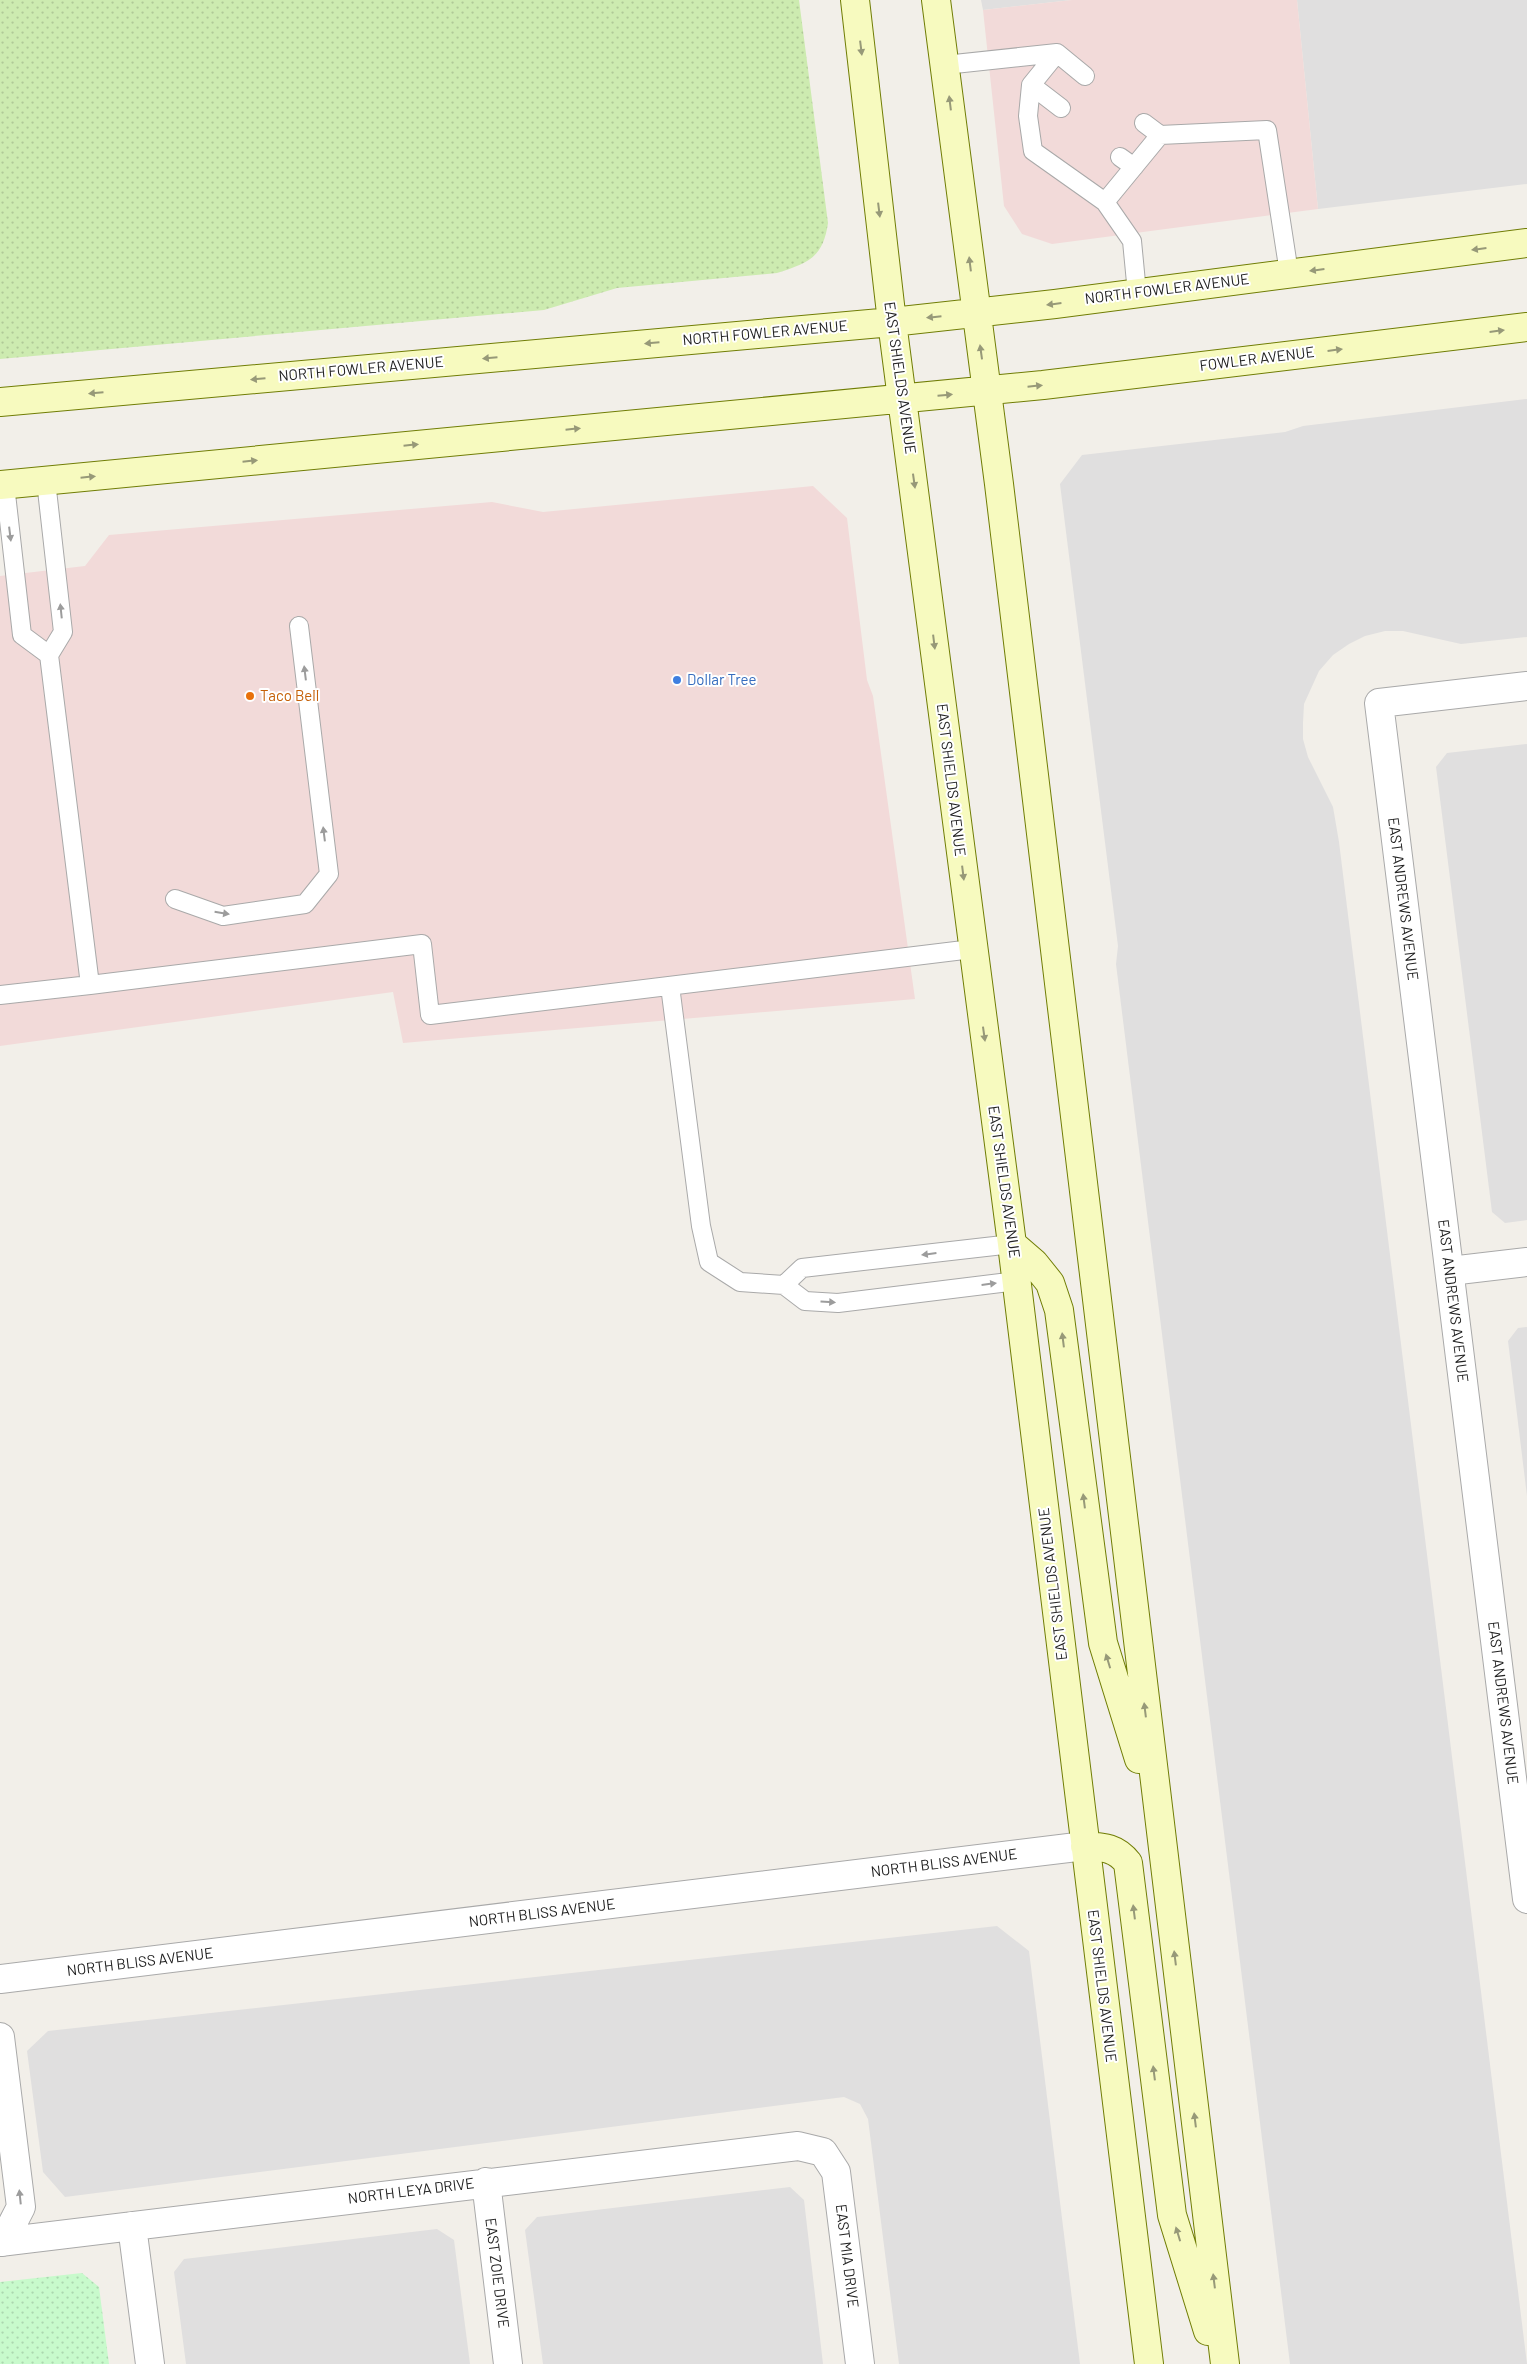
<svg xmlns="http://www.w3.org/2000/svg" width="1527" height="2364" viewBox="0 0 1527 2364" font-family="Barlow,sans-serif">
  <style>
    .residential { fill: #e0dfdf }
    .commercial { fill: #f2dad9 }
    .grass { fill: url(#grass-dots) }
    .park { fill: url(#park-dots) }
    .lines { fill: none; stroke-linecap: round; stroke-linejoin: round }
    .lane-casing { stroke: #a9a9a9; stroke-width: 20 }
    .street-casing { stroke: #a9a9a9; stroke-width: 30 }
    .secondary-casing { stroke: #707d05; stroke-width: 30 }
    .lane { stroke: #fff; stroke-width: 18 }
    .street { stroke: #fff; stroke-width: 28 }
    .secondary { stroke: #f7fabf; stroke-width: 28 }
    .oneway { fill: #979978 }
    .oneway2 { fill: #9c9c9c }
    .shop-dot { fill: #3f7fe0; stroke: #fff; stroke-width: 2 }
    .food-dot { fill: #e8710a; stroke: #fff; stroke-width: 2 }
    .labels { text-anchor: middle; stroke-width: 4; stroke-linejoin: round; paint-order: stroke }
    .street-label { font-size: 15px; fill: #222; stroke: #fff }
    .shop-label { font-size: 15px; fill: #366cbe; stroke: #fff; text-anchor: start }
    .food-label { font-size: 15px; fill: #c56008; stroke: #fff; text-anchor: start }
  </style>
  <defs>
    <pattern id="grass-dots" width="8" height="8" patternUnits="userSpaceOnUse" patternTransform="scale(1.25)"><rect width="8" height="8" fill="#cdebb0"/><path d="M2 2h.1M6 6h.1" fill="none" stroke="#b0c997" stroke-width="1.8" stroke-linecap="round"/></pattern>
    <pattern id="park-dots" width="8" height="8" patternUnits="userSpaceOnUse" patternTransform="scale(1.25)"><rect width="8" height="8" fill="#c8facc"/><path d="M2 2h.1M6 6h.1" fill="none" stroke="#acd6af" stroke-width="1.8" stroke-linecap="round"/></pattern>
  </defs>
  <rect width="100%" height="100%" fill="#f2efe9"/>
  <path class="residential" d="M981 0H1072L983 10Z
    M1297 0H1527V184L1318 209Z
    M1527 399V637L1461 644 1403 631H1385L1365 636 1349 644 1333 655 1319 671 1304 704 1303 723V739L1308 757 1333 807 1339 842 1527 2364H1290L1116 964 1118 946 1060 484 1082 455 1285 432 1303 426Z
    M1527 744V1220L1505 1223 1492 1212 1436 767 1447 753Z
    M1527 1327V1496L1508 1341 1518 1328Z
    M997 1926 1029 1951 1080 2364H899L868 2119 860 2104 844 2097 65 2197 43 2172 27 2051 48 2031Z
    M790 2187 804 2200 823 2364H543L525 2230 537 2217Z
    M437 2229 454 2240 470 2364H186L174 2272 184 2259Z"/>
  <path class="commercial" d="M1072 0H1297L1318 209 1052 244 1022 234 1004 206 983 10Z
    M813 486 847 518 867 680 873 696 915 999 403 1043 393 992 0 1046V576L85 566 109 535 492 502 543 512Z"/>
  <path class="grass" d="M0 0H799L828 223C823 258 808 263 777 273L617 288 544 310 0 359Z"/>
  <path class="park" d="M82 2273 99 2287 109 2364H0V2282Z"/>
  <g class="lines">
    <g class="lane-casing">
      <path id="lane" d="M1057 53 1085 76
        M945 65 1057 53 1031 85 1028 116 1033 151 1105 202 1132 241 1137 293
        M1031 85 1061 108
        M1144 123 1160 135 1267 130 1289 273
        M1120 157 1134 167
        M1105 202 1160 135
        M46 481 63 632 49 655 90 985 422 944 430 1015 972 949
        M5 485 22 635 49 655
        M175 899 223 916 305 904 329 874 299 626
        M670 986 701 1226 709 1262 740 1282 784 1285 805 1301 838 1303 1017 1281
        M0 995 90 985
        M784 1285 802 1268 1012 1244"/>
    </g>
    <g class="street-casing">
      <path id="street" d="M1527 686 1379 703 1527 1899
        M1450 1271 1527 1262
        M0 1979 1085 1846
        M0 2037 21 2207 3 2242 0 2238
        M486 2182 508 2364
        M132 2226 150 2364
        M0 2242 798 2146 823 2152 836 2172 860 2364"/>
    </g>
    <g class="secondary-casing">
      <path id="secondary" d="M855 0 892 322 1012 1244 1149 2364
        M936 0 999 484 1225 2364
        M0 402 892 322 1055 304 1527 243
        M0 485 1043 385 1527 327
        M1012 1244 1034 1263 1050 1283 1059 1310 1103 1643 1139 1759
        M1085 1846C1102 1847 1116 1847 1128 1863L1172 2215 1208 2331"/>
    </g>
    <use href="#lane" class="lane"/>
    <use href="#street" class="street"/>
    <use href="#secondary" class="secondary"/>
  </g>
  <defs><path id="oneway-solid" d="M-6-.8H1V-3.2L6.5 0L1 3.2V.8H-6Z" transform="scale(1.25)"/></defs>
  <g class="oneway">
    <use href="#oneway-solid" transform="translate(861 48) rotate(83)"/>
    <use href="#oneway-solid" transform="translate(950 103) rotate(-97)"/>
    <use href="#oneway-solid" transform="translate(879 210) rotate(83)"/>
    <use href="#oneway-solid" transform="translate(1479 249) rotate(173)"/>
    <use href="#oneway-solid" transform="translate(970 264) rotate(-97)"/>
    <use href="#oneway-solid" transform="translate(1317 270) rotate(173)"/>
    <use href="#oneway-solid" transform="translate(1054 304) rotate(173)"/>
    <use href="#oneway-solid" transform="translate(934 317) rotate(174)"/>
    <use href="#oneway-solid" transform="translate(1497 331) rotate(-7)"/>
    <use href="#oneway-solid" transform="translate(652 343) rotate(175)"/>
    <use href="#oneway-solid" transform="translate(1335 350) rotate(-7)"/>
    <use href="#oneway-solid" transform="translate(981 352) rotate(-98)"/>
    <use href="#oneway-solid" transform="translate(490 358) rotate(175)"/>
    <use href="#oneway-solid" transform="translate(258 379) rotate(175)"/>
    <use href="#oneway-solid" transform="translate(1035 386) rotate(-6)"/>
    <use href="#oneway-solid" transform="translate(96 393) rotate(175)"/>
    <use href="#oneway-solid" transform="translate(945 395) rotate(-5)"/>
    <use href="#oneway-solid" transform="translate(573 429) rotate(-6)"/>
    <use href="#oneway-solid" transform="translate(411 445) rotate(-6)"/>
    <use href="#oneway-solid" transform="translate(250 461) rotate(-6)"/>
    <use href="#oneway-solid" transform="translate(88 477) rotate(-6)"/>
    <use href="#oneway-solid" transform="translate(914 481) rotate(82)"/>
    <use href="#oneway-solid" transform="translate(934 642) rotate(83)"/>
    <use href="#oneway-solid" transform="translate(963 873) rotate(83)"/>
    <use href="#oneway-solid" transform="translate(984 1034) rotate(82)"/>
    <use href="#oneway-solid" transform="translate(1063 1340) rotate(-97)"/>
    <use href="#oneway-solid" transform="translate(1084 1501) rotate(-97)"/>
    <use href="#oneway-solid" transform="translate(1108 1661) rotate(-107)"/>
    <use href="#oneway-solid" transform="translate(1145 1710) rotate(-97)"/>
    <use href="#oneway-solid" transform="translate(1134 1912) rotate(-97)"/>
    <use href="#oneway-solid" transform="translate(1175 1958) rotate(-97)"/>
    <use href="#oneway-solid" transform="translate(1154 2073) rotate(-97)"/>
    <use href="#oneway-solid" transform="translate(1195 2120) rotate(-97)"/>
    <use href="#oneway-solid" transform="translate(1178 2234) rotate(-107)"/>
    <use href="#oneway-solid" transform="translate(1214 2281) rotate(-97)"/>
  </g>
  <g class="oneway2">
    <use href="#oneway-solid" transform="translate(10 534) rotate(83)"/>
    <use href="#oneway-solid" transform="translate(61 611) rotate(-96)"/>
    <use href="#oneway-solid" transform="translate(305 673) rotate(-97)"/>
    <use href="#oneway-solid" transform="translate(324 834) rotate(-97)"/>
    <use href="#oneway-solid" transform="translate(222 913) rotate(9)"/>
    <use href="#oneway-solid" transform="translate(929 1254) rotate(173)"/>
    <use href="#oneway-solid" transform="translate(989 1284) rotate(-7)"/>
    <use href="#oneway-solid" transform="translate(828 1302) rotate(3)"/>
    <use href="#oneway-solid" transform="translate(20 2197) rotate(-96)"/>
  </g>
  <circle class="shop-dot" cx="677" cy="680" r="5"/>
  <circle class="food-dot" cx="250" cy="696" r="5"/>
  <g class="labels">
    <g class="street-label">
      <text transform="translate(1167 289) rotate(-7)" y="5">NORTH FOWLER AVENUE</text>
      <text transform="translate(765 333) rotate(-5)" y="5">NORTH FOWLER AVENUE</text>
      <text transform="translate(1257 359) rotate(-7)" y="5">FOWLER AVENUE</text>
      <text transform="translate(361 369) rotate(-5)" y="5">NORTH FOWLER AVENUE</text>
      <text transform="translate(900 378) rotate(82)" y="5">EAST SHIELDS AVENUE</text>
      <text transform="translate(951 780) rotate(83)" y="5">EAST SHIELDS AVENUE</text>
      <text transform="translate(1403 899) rotate(83)" y="5">EAST ANDREWS AVENUE</text>
      <text transform="translate(1004 1182) rotate(82)" y="5">EAST SHIELDS AVENUE</text>
      <text transform="translate(1453 1301) rotate(83)" y="5">EAST ANDREWS AVENUE</text>
      <text transform="translate(1053 1584) rotate(-97)" y="5">EAST SHIELDS AVENUE</text>
      <text transform="translate(1503 1703) rotate(83)" y="5">EAST ANDREWS AVENUE</text>
      <text transform="translate(944 1863) rotate(-7)" y="5">NORTH BLISS AVENUE</text>
      <text transform="translate(542 1913) rotate(-7)" y="5">NORTH BLISS AVENUE</text>
      <text transform="translate(140 1962) rotate(-7)" y="5">NORTH BLISS AVENUE</text>
      <text transform="translate(1102 1986) rotate(83)" y="5">EAST SHIELDS AVENUE</text>
      <text transform="translate(411 2191) rotate(-7)" y="5">NORTH LEYA DRIVE</text>
      <text transform="translate(847 2256) rotate(83)" y="5">EAST MIA DRIVE</text>
      <text transform="translate(497 2273) rotate(83)" y="5">EAST ZOIE DRIVE</text>
    </g>
    <g class="shop-label">
      <text x="687" y="685">Dollar Tree</text>
    </g>
    <g class="food-label">
      <text x="260" y="701">Taco Bell</text>
    </g>
  </g>
</svg>
